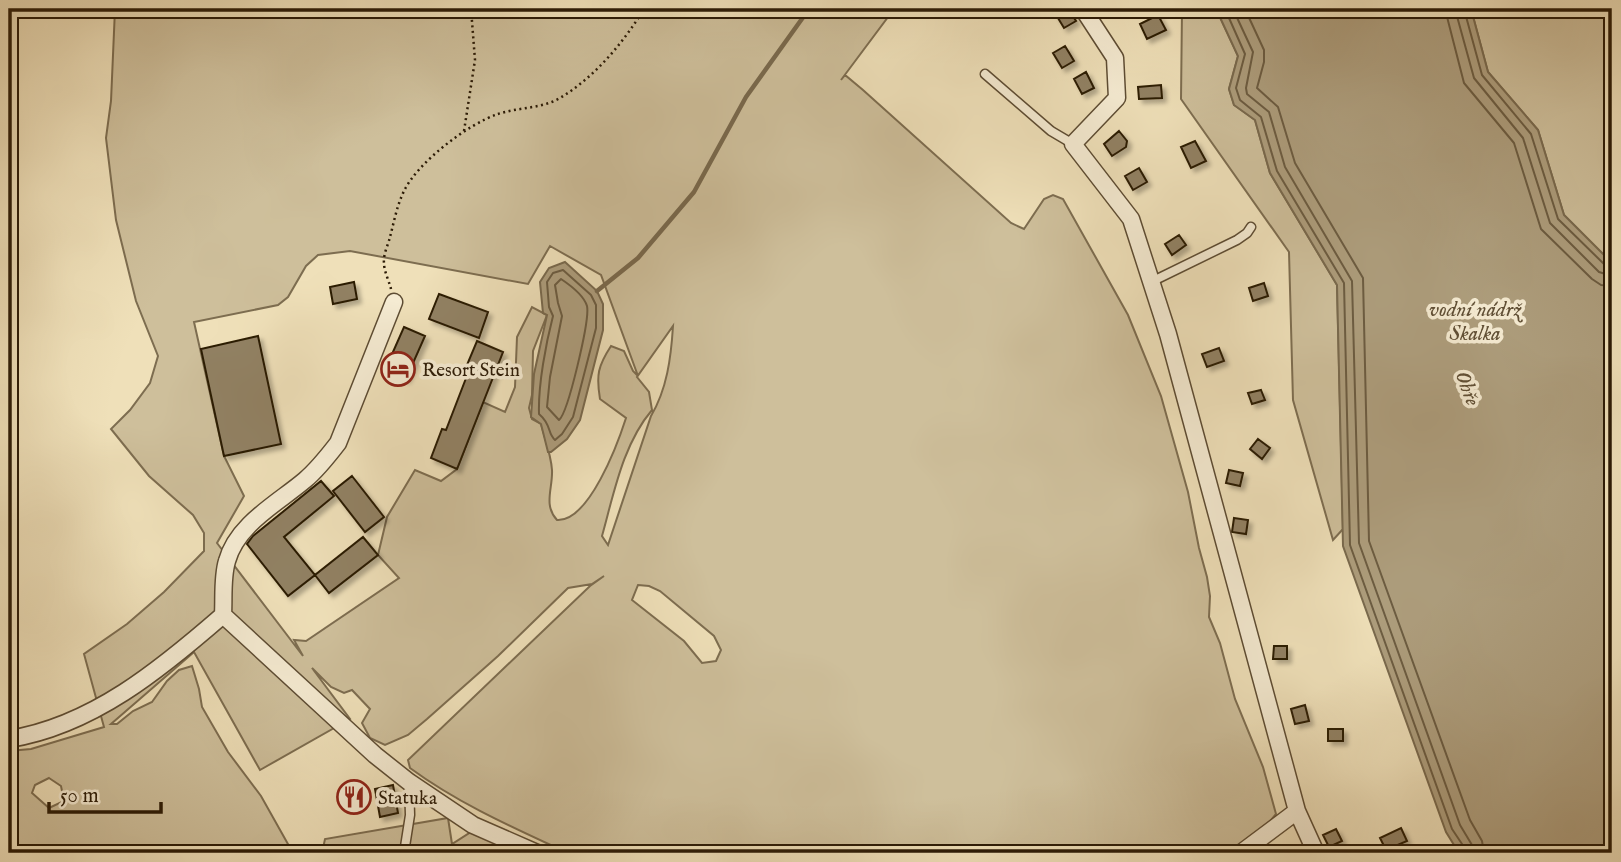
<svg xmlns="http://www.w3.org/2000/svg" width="1621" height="862" viewBox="0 0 1621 862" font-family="'IM FELL English',serif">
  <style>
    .green { fill: #cebf9b; stroke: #7d6d50; stroke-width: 2; fill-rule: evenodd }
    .water { fill: #ad9d7c; stroke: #79694d; stroke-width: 2 }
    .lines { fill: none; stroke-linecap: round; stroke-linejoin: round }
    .shore { stroke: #6c5c41; stroke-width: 2 }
    .stream { stroke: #79694d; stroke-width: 4.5 }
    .building { fill: #918163; stroke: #2c1b06; stroke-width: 2; filter: url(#shadow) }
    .service-casing { stroke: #5d4c33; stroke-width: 11 }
    .minor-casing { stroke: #5d4c33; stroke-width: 19 }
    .path { stroke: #2c1b06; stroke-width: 2.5; stroke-dasharray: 2 3.5; stroke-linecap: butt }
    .service { stroke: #f5ebd2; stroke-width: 8 }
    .minor { stroke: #f5ebd2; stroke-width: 16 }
    .labels { text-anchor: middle; stroke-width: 7; stroke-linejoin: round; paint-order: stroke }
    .poi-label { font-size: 19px; fill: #2c1b06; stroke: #f5ebd2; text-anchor: start }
    .water-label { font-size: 21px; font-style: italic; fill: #604f35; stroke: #f5ebd2 }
  </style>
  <defs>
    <filter id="shadow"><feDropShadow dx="4" dy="4" stdDeviation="2" flood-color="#0004"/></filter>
  </defs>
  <rect width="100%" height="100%" fill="#efe0b9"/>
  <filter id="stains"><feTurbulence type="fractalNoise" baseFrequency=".00286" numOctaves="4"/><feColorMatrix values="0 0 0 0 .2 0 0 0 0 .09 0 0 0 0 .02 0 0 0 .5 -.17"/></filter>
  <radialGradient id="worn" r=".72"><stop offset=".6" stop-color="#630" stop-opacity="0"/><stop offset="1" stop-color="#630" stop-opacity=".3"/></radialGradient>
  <path class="green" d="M115 9H894L841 80 845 75 863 90 1011 223 1024 229 1044 199 1053 195 1063 199 1128 315 1161 396 1188 492 1199 548 1207 577 1210 596 1209 617 1220 643 1235 699 1263 767 1276 814 1258 836 1234 853H568C514 828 459 804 410 768L408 760 590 586 604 576 592 584 568 588 498 656 427 719 408 735 385 745 370 738 362 723 370 709 352 690 344 693 331 687 312 668 350 719 260 770 194 652 111 724H117L133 711 152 702 167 681 179 670 192 666 199 689 202 707 228 752 261 796 293 853H9V751L31 749 104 727 84 654 127 624 164 592 204 551V533L193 515 149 476 111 429 130 410 150 383 158 356 136 301 116 220 106 138 111 101ZM550 246 601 275 638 376 633 371 624 351 611 346C598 366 596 375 600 399L626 418C618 443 589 522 557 520 543 505 553 488 552 470 551 455 545 439 541 424L532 419 529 408 532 395 533 351 547 315 532 307 517 337 515 387 505 412 483 402 457 469 441 481 415 470 387 517 378 555 399 578 306 641 294 640 303 656 217 543 244 496 224 456 194 322 278 305 288 297 306 266 318 255 350 251 528 284ZM673 326C671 358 667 389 651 416L608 545 602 536C614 493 623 444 652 410L649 392 637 377ZM638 585 649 586 660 591 714 636 721 650 716 661 702 663 684 641 632 600ZM49 778 61 786 64 801 49 808 32 793 35 785Z
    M1182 9H1218V13L1238 56 1229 89 1234 105 1255 120 1270 173 1337 285 1343 529 1333 540 1293 400 1289 252 1181 99Z
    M1471 9H1612V263L1564 215 1538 130 1488 72Z
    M448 818 452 844 471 832 517 853H322L325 839Z"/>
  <path class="water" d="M1218 9H1471L1488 72 1538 130 1564 215 1612 263V853H1459L1446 832 1343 546 1337 285 1270 173 1255 120 1234 105 1229 89 1238 56 1218 13Z
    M565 262 597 291 603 304V330L580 420 567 439 551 452H548L541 424 531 417 534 374 547 315 543 313 540 282 549 268Z"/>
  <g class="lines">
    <path class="shore" d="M1225 9 1245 54 1236 88 1240 100 1261 117 1277 171 1344 283 1350 545 1452 829 1464 847V853
      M1233 9 1253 52 1246 88 1247 94 1269 112 1285 167 1352 281 1359 543 1460 825 1472 845 1473 853
      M1245 9 1264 50V62L1257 88 1278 107 1295 163 1363 278 1369 541 1470 820 1482 841 1484 853
      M1445 9 1464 83 1514 143 1541 229 1592 279 1601 285 1612 286
      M1455 9 1474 78 1523 138 1550 223 1599 272 1612 276
      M1464 9 1482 75 1531 134 1558 219 1605 265 1612 267
      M563 270 591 295 596 305V328L573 417 562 434 555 440C547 433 552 425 539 414 538 385 546 343 553 316L549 307 547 282 553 273Z
      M561 279C570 285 584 296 587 306 590 320 568 413 559 420L547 407 550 377 562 316 558 303 555 285Z"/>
    <path class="stream" d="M597 291 638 258 694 192 746 97 809 9"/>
  </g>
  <path class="building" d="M1062 9H1068L1076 21 1064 28 1055 13Z
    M1158 15 1166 30 1147 39 1140 24Z
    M1065 46 1074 61 1062 68 1053 53Z
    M1086 72 1094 88 1082 94 1074 79Z
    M1161 85 1162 98 1139 99 1138 87Z
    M1119 131 1127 141 1126 147 1112 156 1104 144Z
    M1195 141 1206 161 1191 168 1181 147Z
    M1139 168 1147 182 1133 190 1125 176Z
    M1179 235 1186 245 1172 255 1165 244Z
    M354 282 357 299 333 304 330 287Z
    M1264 283 1268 296 1253 301 1249 288Z
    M439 294 488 312 479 338 429 319Z
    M404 327 425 336 406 379 385 370Z
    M258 336 281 444 224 456 201 349Z
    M477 341 503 352 457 469 431 458 442 429 446 430 468 373 464 372Z
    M1219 348 1224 361 1207 367 1202 354Z
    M1261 390 1265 400 1252 404 1248 393Z
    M1258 439 1270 448 1262 459 1250 449Z
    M1229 470 1243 473 1240 486 1226 483Z
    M352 476 384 517 365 532 333 491Z
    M321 481 334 496 284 537 315 575 288 596 247 544 253 536Z
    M1234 518 1248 520 1246 534 1232 532Z
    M363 537 378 555 329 593 315 575Z
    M1274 646H1287V659H1273Z
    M1305 705 1309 721 1295 724 1291 709Z
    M1328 729H1343V741H1328Z
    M393 785 398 813 380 817 375 789Z
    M1401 828 1407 841 1386 850 1380 838Z
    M1336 829 1342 841 1329 847 1323 835Z"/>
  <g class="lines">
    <g class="service-casing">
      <path id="service" d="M985 74 1051 131 1073 144
        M1151 282 1237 240 1247 233 1251 227
        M404 853 410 815 409 782"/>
    </g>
    <g class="minor-casing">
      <path id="minor" d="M1083 9 1115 58 1117 98 1073 144 1131 219 1168 334 1297 811 1241 853
        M223 615 375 755 409 782 473 825 537 853
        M9 739C92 726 161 669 223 615 224 598 222 577 227 561 237 524 278 503 305 480 318 469 328 456 338 443L394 302
        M1297 811 1316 853"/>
    </g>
    <path class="path" d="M464 131 475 60 471 9
      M391 289C389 281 384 271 384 263 383 255 388 245 390 237 394 222 397 205 404 191 418 162 468 124 498 114 519 107 541 109 560 98 595 77 623 43 644 9"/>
    <use href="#service" class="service"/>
    <use href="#minor" class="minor"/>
  </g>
  <defs>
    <g id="hotel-ring" transform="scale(1.75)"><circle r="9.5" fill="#f5ebd2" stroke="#8f2418" stroke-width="1.5"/><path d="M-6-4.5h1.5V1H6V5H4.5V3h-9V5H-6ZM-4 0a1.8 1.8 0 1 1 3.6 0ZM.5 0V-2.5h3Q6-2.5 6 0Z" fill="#8f2418"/></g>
    <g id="restaurant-ring" transform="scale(1.75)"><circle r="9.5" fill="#f5ebd2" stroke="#8f2418" stroke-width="1.5"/><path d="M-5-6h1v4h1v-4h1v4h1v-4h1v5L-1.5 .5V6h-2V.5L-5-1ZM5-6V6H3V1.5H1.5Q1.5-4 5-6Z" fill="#8f2418"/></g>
  </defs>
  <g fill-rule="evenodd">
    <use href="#hotel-ring" x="398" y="369"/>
    <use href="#restaurant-ring" x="354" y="797"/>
  </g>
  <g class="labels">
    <g class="poi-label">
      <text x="422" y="376">Resort Stein</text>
      <text x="378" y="804">Statuka</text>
    </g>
    <g class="water-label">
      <text x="1475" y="316">vodní nádrž<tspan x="1475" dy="24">Skalka</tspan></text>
      <text transform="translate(1468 388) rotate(69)" y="7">Ohře</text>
    </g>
  </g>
  <rect width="1621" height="862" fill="none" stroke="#efe0b9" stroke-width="35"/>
  <rect x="10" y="10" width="1600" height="841" fill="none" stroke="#2c1b06" stroke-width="3.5"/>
  <rect x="18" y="18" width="1586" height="827" fill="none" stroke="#2c1b06" stroke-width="2"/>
  <path d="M49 802v10h112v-10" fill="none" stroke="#2c1b06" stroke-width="3.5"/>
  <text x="60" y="802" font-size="21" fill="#2c1b06" stroke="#f5ebd2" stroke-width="5" paint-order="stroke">50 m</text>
  <rect width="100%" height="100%" filter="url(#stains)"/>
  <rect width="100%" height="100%" fill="url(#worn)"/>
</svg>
